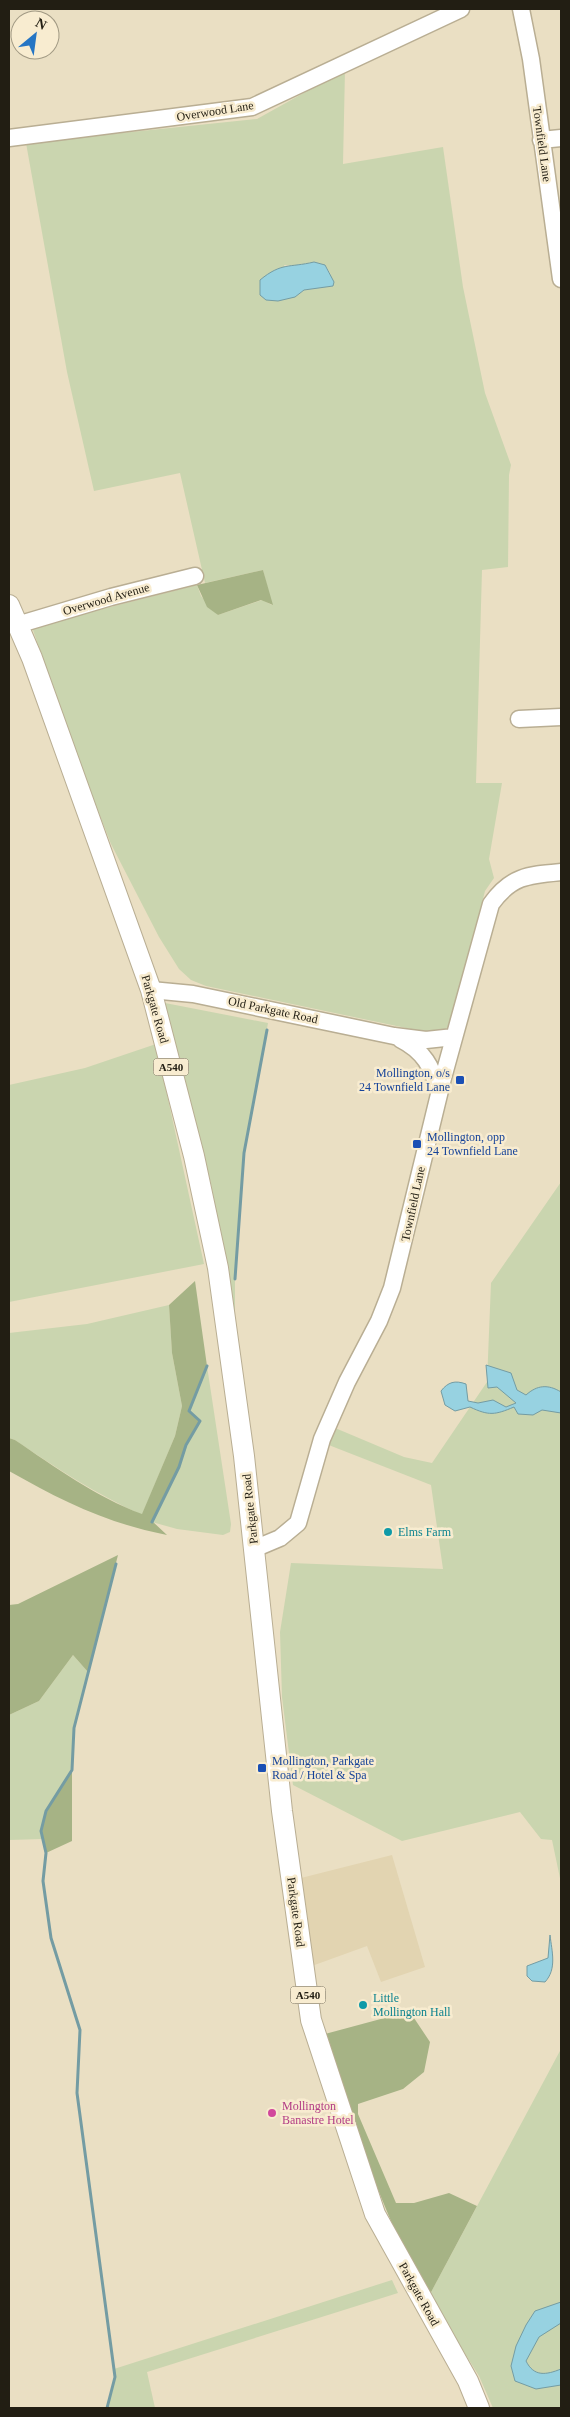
<svg xmlns="http://www.w3.org/2000/svg" width="570" height="2417" viewBox="0 0 570 2417" font-family="'Times New Roman',serif">
  <style>
    .built { fill: #e2d4b1 }
    .green { fill: #cad5af; fill-rule: evenodd }
    .forest { fill: #a6b385 }
    .water { fill: #97d2e1; stroke: #749ca3 }
    .lines { fill: none; stroke-linecap: round; stroke-linejoin: round }
    .stream { stroke: #749ca3; stroke-width: 3 }
    .minor-casing { stroke: #b9ae93; stroke-width: 19 }
    .major-casing { stroke: #b9ae93; stroke-width: 22 }
    .minor { stroke: #fff; stroke-width: 16 }
    .major { stroke: #fff; stroke-width: 20 }
    .transit-dot { fill: #1a4fb4; stroke: #f8ecd0; stroke-width: 2 }
    .culture-dot { fill: #0f9aa8; stroke: #f8ecd0; stroke-width: 2 }
    .hotel-dot { fill: #d1479c; stroke: #f8ecd0; stroke-width: 2 }
    .labels { text-anchor: middle; stroke-width: 5; stroke-linejoin: round; paint-order: stroke }
    .shield { fill: #f8ecd0; stroke: #625c4c; stroke-width: 1 }
    .shield-label { font-size: 11px; font-weight: bold; fill: #221e13 }
    .street-label { font-size: 12px; fill: #221e13; stroke: #f8ecd0 }
    .transit-label { font-size: 12px; fill: #164399; stroke: #f8ecd0; text-anchor: start }
    .culture-label { font-size: 12px; fill: #0d838f; stroke: #f8ecd0; text-anchor: start }
    .hotel-label { font-size: 12px; fill: #b23c85; stroke: #f8ecd0; text-anchor: start }
  </style>
  <rect width="100%" height="100%" fill="#eadfc3"/>
  <path class="built" d="M392 1855 425 1967 381 1982 367 1946 309 1967 297 1879Z"/>
  <path class="green" d="M345 70 343 164 443 147 463 287 485 393 511 465 509 475 508 567 482 570 476 783H502L489 859 494 878 485 891 453 1018C448 1030 443 1032 430 1033L206 986 191 980 179 969 159 937 111 844 69 737 32 627 197 585 201 596 218 615 262 600 272 605 263 570 205 583 180 473 94 491 67 372 26 143 257 119ZM314 262 325 265 330 273 332 286 304 290 295 297 284 265 294 266Z
    M165 1003 268 1023 244 1153 235 1279V1321L211 1184Z
    M156 1044 204 1264 9 1302V1085L85 1068Z
    M561 1182V1883L552 1840 541 1839 520 1812 402 1841 293 1785 282 1697 280 1632 291 1563 443 1569 431 1485 321 1442 328 1425 404 1457 432 1463 487 1382 491 1283Z
    M169 1305 172 1353 182 1406 175 1436 142 1515C96 1494 56 1468 15 1440L9 1438V1333L87 1324Z
    M207 1366 231 1524 230 1532 223 1535 177 1529 152 1522 179 1467 186 1445 200 1421 189 1411Z
    M73 1655 88 1672 74 1728 72 1770 46 1811 41 1831 43 1839 9 1840V1715L39 1701Z
    M561 2049V2408H493L479 2376 429 2296Z
    M392 2280 398 2293 147 2372 155 2408H107L115 2377 114 2369Z"/>
  <path class="forest" d="M263 570 273 605 261 600 218 615 207 607 197 585Z
    M195 1281 207 1366 189 1411 200 1421 186 1445 179 1467 152 1521 167 1535C106 1523 62 1501 9 1471V1438L15 1440C55 1467 96 1497 142 1514L175 1436 182 1406 172 1353 169 1305Z
    M118 1555 88 1672 73 1655 39 1701 9 1715V1605L18 1604Z
    M72 1770V1841L46 1853 41 1831 46 1811Z
    M403 2013 414 2018 430 2042 424 2072 403 2089 358 2104V2114L396 2203H414L449 2193 477 2206 429 2296 400 2243 367 2163 325 2034Z"/>
  <path class="water" d="M314 262 325 265 334 282 333 286 304 290 295 297 278 301 266 300 260 295V280C282 262 289 268 314 262Z
    M486 1365 511 1373 517 1390 526 1395C537 1385 548 1384 561 1392V1413L542 1410 533 1415 518 1414 514 1407C495 1415 489 1416 470 1407L455 1411 445 1405 441 1391C448 1382 455 1380 466 1384L468 1401 478 1403 493 1400 506 1407 516 1403 497 1387 488 1388Z
    M550 1935C552 1952 557 1969 545 1982L532 1981 527 1976V1966L548 1958Z
    M561 2302V2323L539 2337 526 2361C534 2377 546 2375 561 2369V2385L536 2389 515 2381 511 2366 516 2346 526 2325 535 2311Z"/>
  <g class="lines">
    <path class="stream" d="M235 1279 244 1153 267 1030
      M152 1522 179 1467 186 1445 200 1421 189 1411 207 1366
      M107 2408 115 2377 77 2093 80 2030 51 1938 43 1881 46 1853 41 1831 46 1811 72 1770 74 1728 116 1564"/>
    <g class="minor-casing">
      <path id="minor" d="M521 9 531 59 561 279
        M9 138 252 107 461 9
        M541 140 561 138
        M17 625 111 597 195 576
        M519 719 561 717
        M151 990 193 994 394 1036 426 1040 454 1037
        M400 1039C424 1051 432 1067 439 1091
        M254 1549 280 1538 298 1523 322 1439 347 1382 379 1321 392 1288 443 1078 491 904C511 876 528 875 561 872"/>
    </g>
    <g class="major-casing">
      <path id="major" d="M9 605 32 658 151 990 194 1156 218 1268 244 1456 282 1811 311 2020 375 2214 468 2381 479 2408"/>
    </g>
    <use href="#minor" class="minor"/>
    <use href="#major" class="major"/>
  </g>
  <g class="transit-dot">
    <rect x="455" y="1075" width="10" height="10" rx="2.5"/>
    <rect x="412" y="1139" width="10" height="10" rx="2.5"/>
    <rect x="257" y="1763" width="10" height="10" rx="2.5"/>
  </g>
  <g class="culture-dot">
    <circle cx="388" cy="1532" r="5"/>
    <circle cx="363" cy="2005" r="5"/>
  </g>
  <circle class="hotel-dot" cx="272" cy="2113" r="5"/>
  <g class="labels">
    <g class="shield">
      <rect x="153.5" y="1058.5" width="35" height="17" rx="4"/>
      <rect x="290.5" y="1986.5" width="35" height="17" rx="4"/>
    </g>
    <g class="shield-label">
      <text x="171" y="1071">A540</text>
      <text x="308" y="1999">A540</text>
    </g>
    <g class="street-label">
      <text transform="translate(215 111) rotate(-9)" y="4">Overwood Lane</text>
      <text transform="translate(542 144) rotate(82)" y="4">Townfield Lane</text>
      <text transform="translate(106 599) rotate(-16)" y="4">Overwood Avenue</text>
      <text transform="translate(155 1009) rotate(74)" y="4">Parkgate Road</text>
      <text transform="translate(273 1010) rotate(12)" y="4">Old Parkgate Road</text>
      <text transform="translate(413 1204) rotate(-78)" y="4">Townfield Lane</text>
      <text transform="translate(250 1509) rotate(-96)" y="4">Parkgate Road</text>
      <text transform="translate(296 1912) rotate(82)" y="4">Parkgate Road</text>
      <text transform="translate(419 2294) rotate(61)" y="4">Parkgate Road</text>
    </g>
    <g class="transit-label">
      <text x="450" y="1077" text-anchor="end">Mollington, o/s<tspan x="450" dy="14">24 Townfield Lane</tspan></text>
      <text x="427" y="1141">Mollington, opp<tspan x="427" dy="14">24 Townfield Lane</tspan></text>
      <text x="272" y="1765">Mollington, Parkgate<tspan x="272" dy="14">Road / Hotel &amp; Spa</tspan></text>
    </g>
    <g class="culture-label">
      <text x="398" y="1536">Elms Farm</text>
      <text x="373" y="2002">Little<tspan x="373" dy="14">Mollington Hall</tspan></text>
    </g>
    <g class="hotel-label">
      <text x="282" y="2110">Mollington<tspan x="282" dy="14">Banastre Hotel</tspan></text>
    </g>
  </g>
  <rect width="570" height="2417" fill="none" stroke="#221e13" stroke-width="20"/>
  <g transform="translate(35 35) rotate(29)"><circle r="24" fill="#f8ecd0" stroke="#a29a84"/>
  <path d="M0-4L9 19L0 12L-9 19Z" fill="#2575c4"/>
  <text y="-8" font-size="14" font-weight="bold" text-anchor="middle" fill="#221e13">N</text>
  </g>
</svg>
